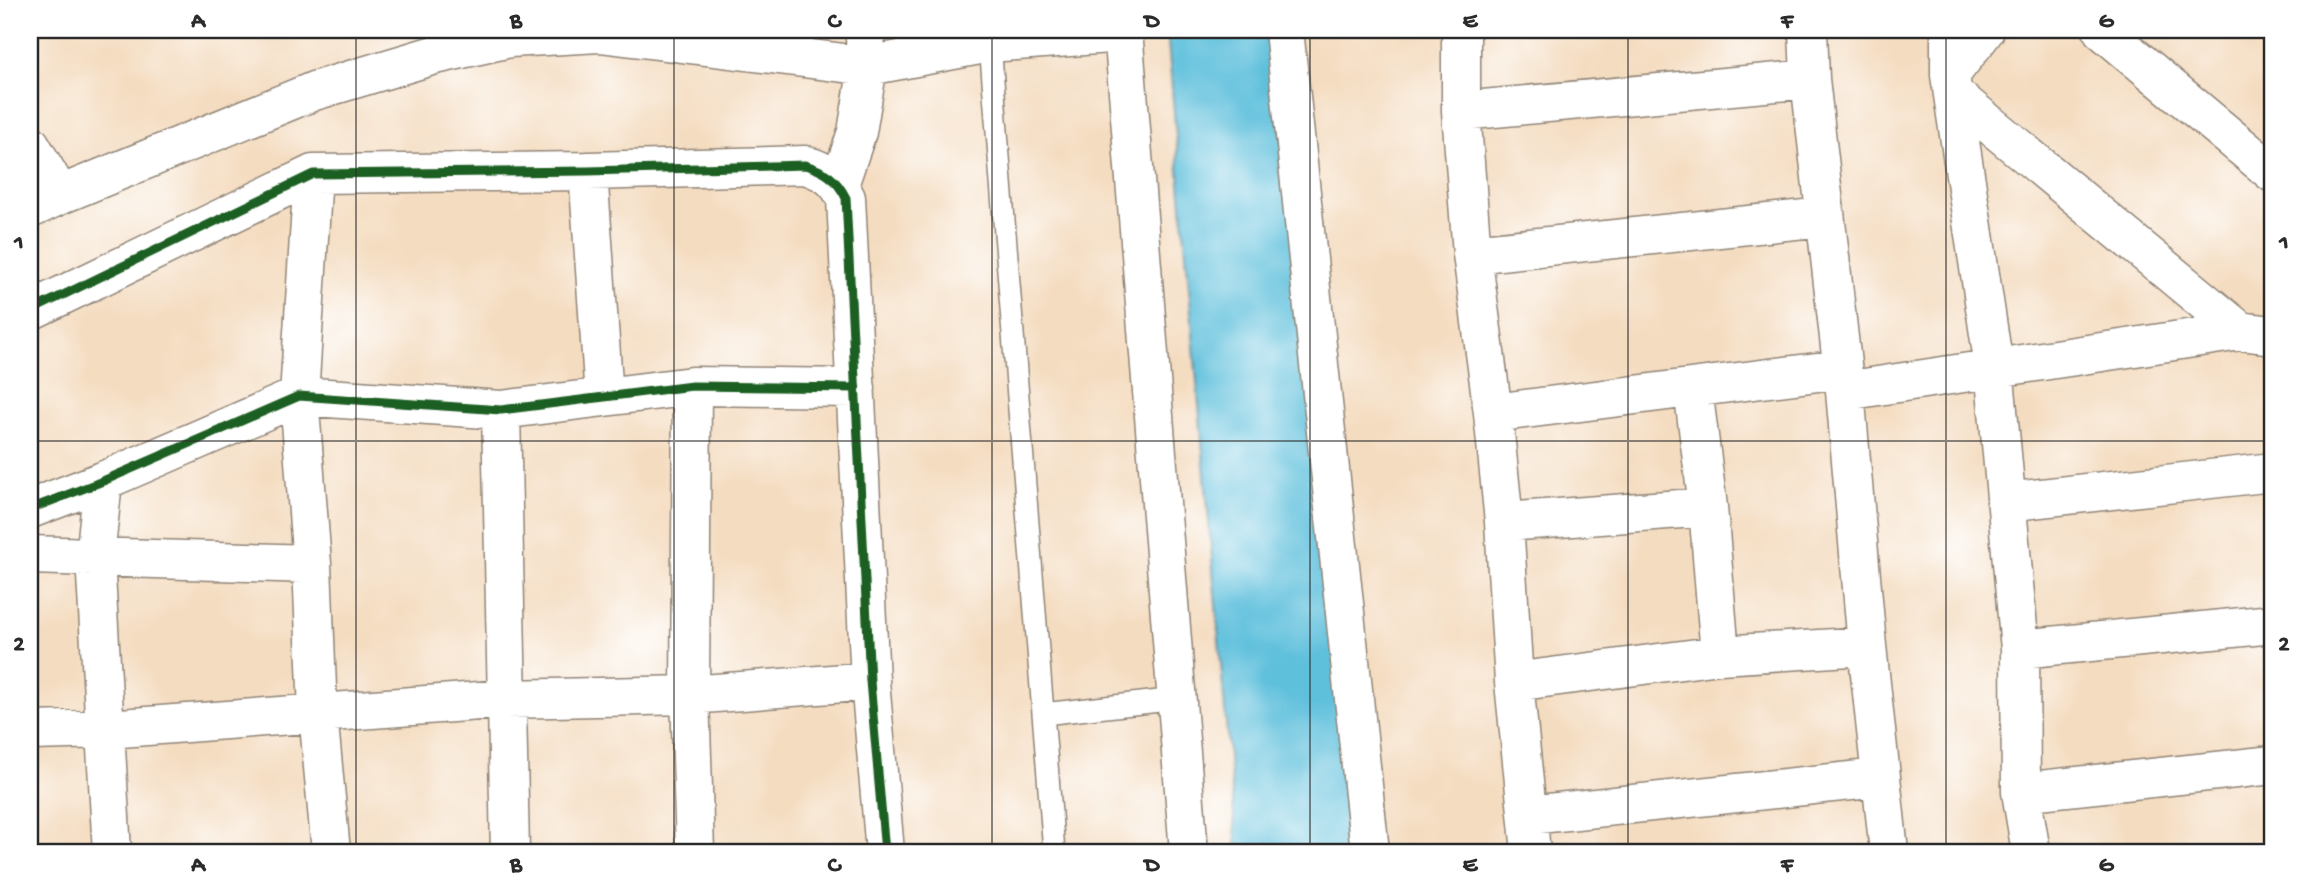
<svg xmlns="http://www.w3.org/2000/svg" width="2303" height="882" viewBox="0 0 2303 882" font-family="'Gochi Hand',sans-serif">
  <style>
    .water { fill: #5ec0dc; stroke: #447684; stroke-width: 2 }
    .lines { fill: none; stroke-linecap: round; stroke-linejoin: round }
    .lane-casing { stroke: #908476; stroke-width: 24 }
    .street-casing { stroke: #908476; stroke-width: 41 }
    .secondary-casing { stroke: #908476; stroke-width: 41 }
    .lane { stroke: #fff; stroke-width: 21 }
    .street { stroke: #fff; stroke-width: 38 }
    .secondary { stroke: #fff; stroke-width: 38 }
    .cycleway-casing { stroke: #fff; stroke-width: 13 }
    .cycleway { stroke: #1b5e20; stroke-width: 9 }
    .grid { fill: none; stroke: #2b2b2b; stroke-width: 2; stroke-opacity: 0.55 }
    .neatline { fill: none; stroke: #2b2b2b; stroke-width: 2.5 }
    .grid-label { font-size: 23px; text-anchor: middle; font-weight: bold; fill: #2b2b2b }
  </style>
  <rect width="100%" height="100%" fill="#fff"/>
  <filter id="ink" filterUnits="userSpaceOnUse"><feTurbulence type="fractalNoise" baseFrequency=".0143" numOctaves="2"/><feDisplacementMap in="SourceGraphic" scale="14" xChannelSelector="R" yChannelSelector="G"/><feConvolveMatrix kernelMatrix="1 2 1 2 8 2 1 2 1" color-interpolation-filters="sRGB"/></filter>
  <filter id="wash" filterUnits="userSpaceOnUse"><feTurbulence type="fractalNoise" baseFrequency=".00686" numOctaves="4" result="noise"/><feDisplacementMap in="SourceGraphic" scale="28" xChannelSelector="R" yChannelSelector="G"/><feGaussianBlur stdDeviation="1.57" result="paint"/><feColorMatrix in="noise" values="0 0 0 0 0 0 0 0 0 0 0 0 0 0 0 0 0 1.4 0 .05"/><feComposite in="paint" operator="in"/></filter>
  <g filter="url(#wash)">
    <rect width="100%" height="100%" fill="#f4dcc0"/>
    <path class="water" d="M1167 30H1272L1357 852H1237Z"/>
  </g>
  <g filter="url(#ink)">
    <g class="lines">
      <g class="lane-casing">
        <path id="lane" d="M990 43 1054 852
          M1043 714 1177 699"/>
      </g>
      <g class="street-casing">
        <path id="street" d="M1284 30 1370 852
          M1461 30V111L1472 254 1493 413 1504 522 1514 682 1531 852
          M1808 30 1810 79 1845 391 1867 646 1889 852
          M1950 30V75L1994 367 2020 649 2021 792 2031 852
          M2102 30 2273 173
          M1950 75 1985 30
          M1953 94 2240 331
          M1461 111 1810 79
          M30 144 60 195
          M588 171 604 397
          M313 174 299 396 312 564 318 713 331 852
          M839 185 857 132 868 66 864 30
          M30 209 60 195 314 91 431 56 510 38 600 33 868 66 990 43 1123 33
          M1472 254 1824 217
          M30 311 313 174 588 171 805 165C825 171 836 178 846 198L870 681 885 852
          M692 386 690 695 695 852
          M1693 389 1708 507 1720 655
          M1845 391 2240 331 2273 335
          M501 410 510 852
          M1493 413 1841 369
          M103 481 95 558 112 852
          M2006 502 2273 472
          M30 509 103 481 299 396 501 410 692 386 856 388
          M1504 522 1708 507
          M30 555 312 564
          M2020 649 2273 624
          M1514 682 1720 655 1867 646
          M30 731 107 729 506 699 690 695 870 681
          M2021 792 2273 765
          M1529 815 1879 778"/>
      </g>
      <g class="secondary-casing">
        <path id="secondary" d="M1123 30 1189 852"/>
      </g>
      <use href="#lane" class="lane"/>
      <use href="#street" class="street"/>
      <use href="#secondary" class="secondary"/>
      <g class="cycleway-casing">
        <path id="cycleway" d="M30 311 313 174 588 171 805 165C825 171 836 178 846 198L870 681 885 852
          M30 509 103 481 299 396 501 410 692 386 856 388"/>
      </g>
      <use href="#cycleway" class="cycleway"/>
    </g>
  </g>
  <path class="grid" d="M356 30V852M674 30V852M992 30V852M1310 30V852M1628 30V852M1946 30V852M30 441H2273"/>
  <rect width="2303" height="882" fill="none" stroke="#fff" stroke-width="77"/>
  <rect x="38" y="38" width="2226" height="806" class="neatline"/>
  <g class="grid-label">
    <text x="198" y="27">A</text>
    <text x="516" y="27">B</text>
    <text x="834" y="27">C</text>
    <text x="1152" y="27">D</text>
    <text x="1470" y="27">E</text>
    <text x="1787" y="27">F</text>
    <text x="2106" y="27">G</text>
    <text x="19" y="248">1</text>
    <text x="2284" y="248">1</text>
    <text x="19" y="650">2</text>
    <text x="2284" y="650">2</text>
    <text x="198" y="871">A</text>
    <text x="516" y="871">B</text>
    <text x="834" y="871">C</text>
    <text x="1152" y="871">D</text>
    <text x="1470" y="871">E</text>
    <text x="1787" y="871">F</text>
    <text x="2106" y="871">G</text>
  </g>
</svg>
